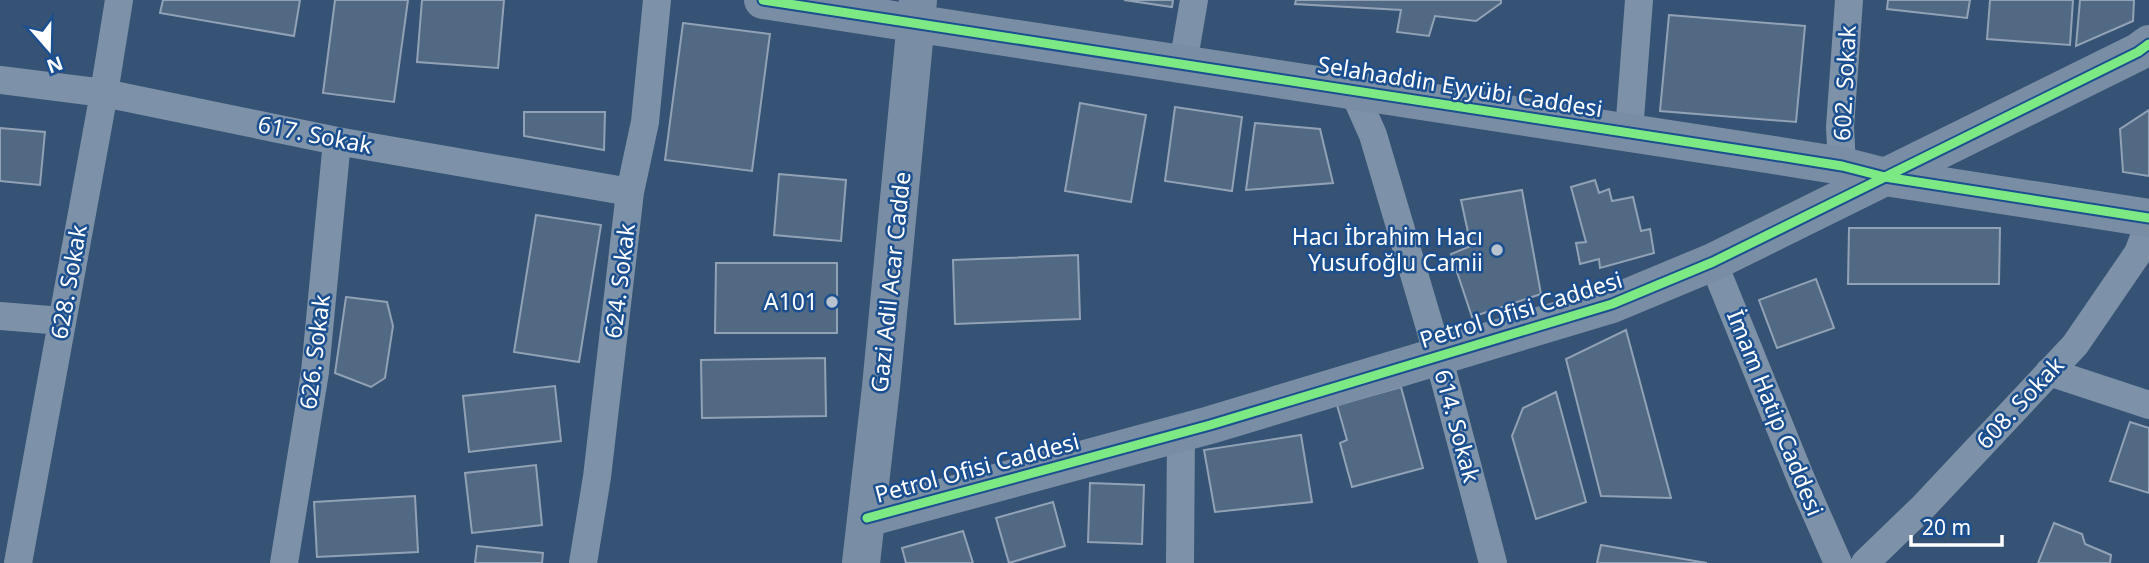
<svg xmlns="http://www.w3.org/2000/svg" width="2149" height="563" viewBox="0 0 2149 563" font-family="'Noto Sans',sans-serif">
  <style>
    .building { fill: #526984; stroke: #92a2b6; stroke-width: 2 }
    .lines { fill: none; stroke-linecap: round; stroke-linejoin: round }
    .street { stroke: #7d92a8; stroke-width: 28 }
    .secondary { stroke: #798da4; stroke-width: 38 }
    .cycleway-casing { stroke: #1b4f8f; stroke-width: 13 }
    .cycleway { stroke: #7ce984; stroke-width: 9 }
    .poi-dot { fill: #b9c2ce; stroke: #1b4f8f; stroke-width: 2.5 }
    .labels { text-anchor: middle; stroke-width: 5; stroke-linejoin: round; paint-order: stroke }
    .street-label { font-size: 23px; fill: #fff; stroke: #1b4f8f }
    .poi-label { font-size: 23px; fill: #fff; stroke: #1b4f8f; text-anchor: end }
  </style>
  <rect width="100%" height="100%" fill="#365274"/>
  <path class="building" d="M163 0H300L294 36 160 13Z
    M335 0H408L394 102 323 93Z
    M422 0H504L498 68 417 62Z
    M1124 0H1173L1172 7Z
    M1296 0H1501V3L1476 21 1435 16 1429 36 1397 32 1401 10 1295 4Z
    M1888 0H1970L1967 18 1887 9Z
    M1990 0H2073L2070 45 1987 39Z
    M2080 0H2134L2133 21 2076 46Z
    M1669 15 1805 26 1796 122 1660 111Z
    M683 23 770 34 752 171 665 160Z
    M1080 103 1146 115 1131 202 1065 191Z
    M1175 107 1242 117 1232 191 1165 181Z
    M2149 110V176L2123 172 2120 129Z
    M524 112H605L604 150 524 136Z
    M1255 123 1320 129 1333 183 1246 190Z
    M0 128 45 132 40 185 0 181Z
    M779 174 846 180 841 241 774 235Z
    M1595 180 1599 193 1609 189 1612 201 1633 197 1641 231 1650 229 1654 253 1600 268 1599 259 1580 264 1576 243 1586 242 1571 187Z
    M1522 190 1541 294 1472 317 1451 254 1471 246 1461 200Z
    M536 215 601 225 579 362 514 352Z
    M1849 228H2000L1999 284H1848Z
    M1078 255 1080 319 955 324 953 260Z
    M716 263H837V333H715Z
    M1816 279 1834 328 1777 348 1759 300Z
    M346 297 387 302 393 326 385 378 371 387 335 373Z
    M1626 330 1671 498 1601 496 1566 359Z
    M825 358 826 416 702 418 701 360Z
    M555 386 561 441 469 452 463 396Z
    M1401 387 1423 468 1352 487 1340 443 1347 440 1337 405Z
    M1556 392 1586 502 1536 519 1512 436 1523 408Z
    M2130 422 2149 428V493L2110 481Z
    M1301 435 1312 502 1215 512 1204 450Z
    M536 465 542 525 472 533 465 473Z
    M1090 483 1144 485 1142 544 1088 542Z
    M415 496 418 552 317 557 314 502Z
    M1053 502 1065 546 1009 563 996 518Z
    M2054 523 2082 534 2085 544 2111 555 2110 563H2038Z
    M963 531 973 563H906L902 548Z
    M1601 545 1707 563H1597Z
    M477 546 543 553 542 563H475Z"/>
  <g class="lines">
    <path class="street" d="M1183 64 1194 0
      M0 80 104 93 337 141 630 192
      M1353 90 1373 135 1438 355 1493 563
      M1629 132 1639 0
      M1842 166 1840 127 1849 0
      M1713 262 1801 479 1838 563
      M0 316 62 321
      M2049 372 2149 405
      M18 563 104 93 119 0
      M284 563 315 372 337 141
      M583 563 597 477 630 192 645 122 657 0
      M1180 563 1181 433
      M1865 563 1923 507 2075 345 2138 253 2149 224"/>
    <path class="secondary" d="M763 0 1767 154 1842 166 1885 177 2149 218
      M867 518 1210 425 1612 304 1713 262 2138 52 2149 44
      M861 563 881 387 918 0"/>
    <g class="cycleway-casing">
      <path id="cycleway" d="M763 0 1767 154 1842 166 1885 177 2149 218
        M867 518 1210 425 1612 304 1713 262 2138 52 2149 44"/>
    </g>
    <use href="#cycleway" class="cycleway"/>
  </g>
  <g class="poi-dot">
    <circle cx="1497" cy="250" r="7"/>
    <circle cx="832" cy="302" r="7"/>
  </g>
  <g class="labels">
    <g class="street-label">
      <text transform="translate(1845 83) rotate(-87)" y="8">602. Sokak</text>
      <text transform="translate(1460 87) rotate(9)" y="8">Selahaddin Eyyübi Caddesi</text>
      <text transform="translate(315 135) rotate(11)" y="8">617. Sokak</text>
      <text transform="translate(620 281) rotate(-83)" y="8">624. Sokak</text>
      <text transform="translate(69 282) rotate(-80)" y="8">628. Sokak</text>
      <text transform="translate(891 282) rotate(-84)" y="8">Gazi Adil Acar Cadde</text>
      <text transform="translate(1521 310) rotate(-17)" y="8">Petrol Ofisi Caddesi</text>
      <text transform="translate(315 352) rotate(-83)" y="8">626. Sokak</text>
      <text transform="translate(2020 403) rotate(-47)" y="8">608. Sokak</text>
      <text transform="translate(1775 413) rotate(68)" y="8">İmam Hatip Caddesi</text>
      <text transform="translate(1457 426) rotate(75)" y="8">614. Sokak</text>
      <text transform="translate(977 468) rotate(-15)" y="8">Petrol Ofisi Caddesi</text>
    </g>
    <g class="poi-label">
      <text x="1483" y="245">Hacı İbrahim Hacı<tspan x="1483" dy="26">Yusufoğlu Camii</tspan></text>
      <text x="818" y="310">A101</text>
    </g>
  </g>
  <g transform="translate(49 49) rotate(160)" stroke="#1b4f8f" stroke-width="5" paint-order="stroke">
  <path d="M0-5L12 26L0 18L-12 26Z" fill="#ffffff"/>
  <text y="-10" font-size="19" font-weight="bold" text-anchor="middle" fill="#ffffff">N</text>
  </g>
  <path d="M1911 535v10h91v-10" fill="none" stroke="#ffffff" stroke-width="3.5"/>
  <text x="1922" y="535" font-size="21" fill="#ffffff" stroke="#1b4f8f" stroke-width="5" paint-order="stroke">20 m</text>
</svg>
